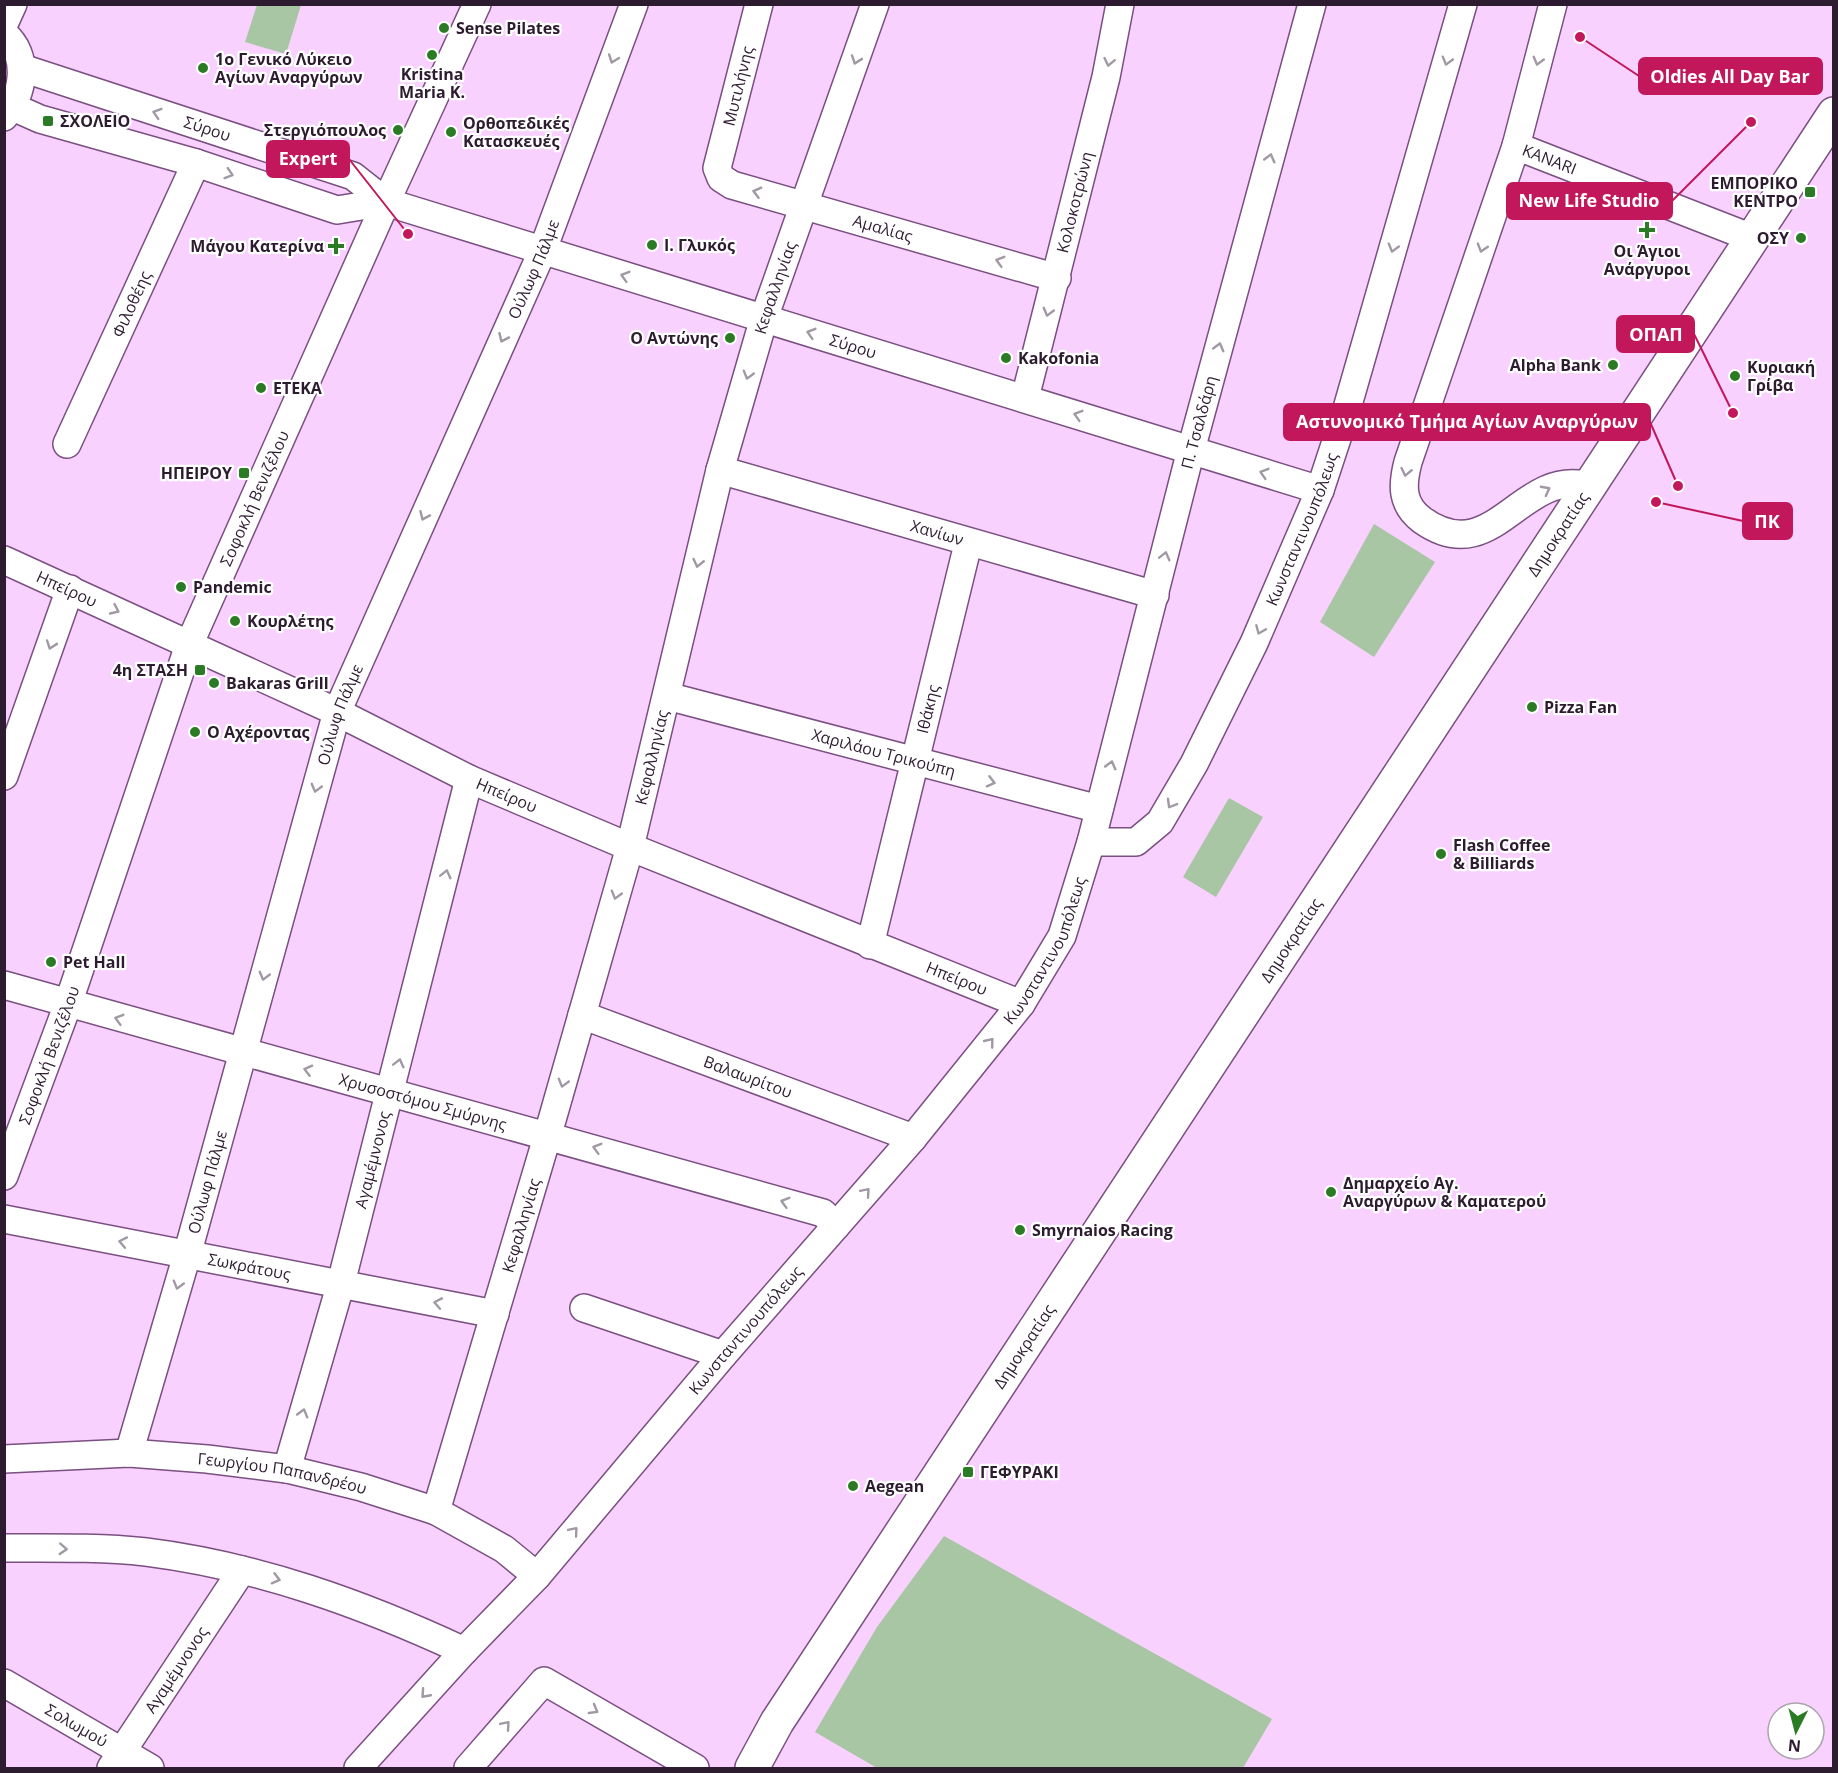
<svg xmlns="http://www.w3.org/2000/svg" width="1838" height="1773" viewBox="0 0 1838 1773" font-family="'Open Sans',sans-serif">
  <style>
    .green { fill: #a8c6a4 }
    .lines { fill: none; stroke-linecap: round; stroke-linejoin: round }
    .minor-casing { stroke: #7a4f81; stroke-width: 30 }
    .major-casing { stroke: #7a4f81; stroke-width: 36 }
    .minor { stroke: #fff; stroke-width: 27 }
    .major { stroke: #fff; stroke-width: 33 }
    .oneway { stroke: #a098a2 }
    .poi-dot { fill: #2b7b25; stroke: #fff; stroke-width: 2 }
    .labels { text-anchor: middle; stroke-width: 4.5; stroke-linejoin: round; paint-order: stroke }
    .poi-label { font-size: 16px; font-weight: bold; fill: #2d1b30; stroke: #fff; text-anchor: start }
    .street-label { font-size: 16px; fill: #2d1b30; stroke: #fff }
    .leader { fill: none; stroke: #c2185b; stroke-width: 2 }
    .callout-dot { fill: #c2185b; stroke: #fff; stroke-width: 2 }
    .callout { fill: #c2185b; stroke: #c2185b; stroke-width: 2 }
    .callout-label { font-size: 18px; text-anchor: middle; font-weight: bold; fill: #fff }
  </style>
  <rect width="100%" height="100%" fill="#f8d1fe"/>
  <path class="green" d="M257 5H301L286 54 245 42Z
    M1374 524 1435 562 1374 657 1320 622Z
    M1229 798 1263 817 1216 897 1183 877Z
    M944 1536 1272 1719 1243 1768H877L815 1732 877 1627Z"/>
  <g class="lines">
    <g class="minor-casing">
      <g id="minor">
        <path id="s1" d="M759 4 717 168 721 178 732 185 1057 278"/>
        <path d="M1553 4 1516 146 1408 462C1402 485 1401 504 1422 520 1492 570 1519 472 1584 485L1587 489"/>
        <path d="M4 24 13 4"/>
        <path d="M4 34C30 55 24 95 4 117"/>
        <path id="s2" d="M22 68 353 176 386 202 1320 490"/>
        <path d="M13 107 40 119 196 163 337 210 386 202"/>
        <path id="s3" d="M1516 146 1752 238"/>
        <path id="s4" d="M1025 398 1106 77 1120 4"/>
        <path id="s5" d="M67 444 196 163"/>
        <path id="s6" d="M720 470 1155 595"/>
        <path id="s7" d="M4 560 337 712 469 779 630 847 1021 1004"/>
        <path id="s8" d="M667 696 1099 809"/>
        <path d="M4 776 70 589"/>
        <path id="s9" d="M1091 842H1136L1160 822 1194 764 1254 643 1320 490 1348 405 1463 4"/>
        <path id="s10" d="M870 945 968 544"/>
        <path id="s11" d="M4 985 823 1213 836 1226"/>
        <path id="s12" d="M582 1015 913 1138"/>
        <path id="s13" d="M4 1176 68 1004 189 645 386 202 477 4"/>
        <path id="s14" d="M4 1219 495 1314"/>
        <path d="M584 1308 723 1355"/>
        <path id="s15" d="M129 1453 187 1255 337 712 542 252 634 4"/>
        <path id="s16" d="M4 1459 129 1453 207 1459 287 1469 361 1487 436 1511 504 1549 537 1576"/>
        <path id="s17" d="M287 1469 341 1283 469 779"/>
        <path id="s18" d="M436 1511 548 1134 630 847 720 470 764 318 875 4"/>
        <path d="M4 1548C51 1548 100 1547 146 1552 258 1566 363 1604 464 1651"/>
        <path id="s19" d="M4 1683 150 1768"/>
        <path id="s20" d="M111 1768 242 1570"/>
        <path id="s21" d="M358 1768 464 1651 537 1576 723 1355 913 1138 1021 1004 1062 936 1091 842 1191 450 1312 4"/>
        <path d="M468 1768 544 1681 695 1768"/>
      </g>
    </g>
    <g class="major-casing">
      <g id="major">
        <path id="s22" d="M752 1768 777 1722 1834 114"/>
      </g>
    </g>
    <use href="#minor" class="minor"/>
    <use href="#major" class="major"/>
  </g>
  <defs><path id="oneway-chevron" d="M-2-3.5L2.5 0L-2 3.5" fill="none" stroke-width="1.6" stroke-linecap="round" stroke-linejoin="round" transform="scale(1.5)"/></defs>
  <g class="oneway">
    <use href="#oneway-chevron" transform="translate(613 59) rotate(110)"/>
    <use href="#oneway-chevron" transform="translate(856 60) rotate(109)"/>
    <use href="#oneway-chevron" transform="translate(1447 61) rotate(106)"/>
    <use href="#oneway-chevron" transform="translate(1538 61) rotate(105)"/>
    <use href="#oneway-chevron" transform="translate(1109 62) rotate(102)"/>
    <use href="#oneway-chevron" transform="translate(157 113) rotate(-162)"/>
    <use href="#oneway-chevron" transform="translate(1270 158) rotate(-75)"/>
    <use href="#oneway-chevron" transform="translate(229 174) rotate(18)"/>
    <use href="#oneway-chevron" transform="translate(757 192) rotate(-165)"/>
    <use href="#oneway-chevron" transform="translate(1393 248) rotate(106)"/>
    <use href="#oneway-chevron" transform="translate(1482 248) rotate(107)"/>
    <use href="#oneway-chevron" transform="translate(1000 261) rotate(-164)"/>
    <use href="#oneway-chevron" transform="translate(625 276) rotate(-164)"/>
    <use href="#oneway-chevron" transform="translate(1048 312) rotate(105)"/>
    <use href="#oneway-chevron" transform="translate(811 333) rotate(-163)"/>
    <use href="#oneway-chevron" transform="translate(503 338) rotate(114)"/>
    <use href="#oneway-chevron" transform="translate(1219 347) rotate(-75)"/>
    <use href="#oneway-chevron" transform="translate(748 375) rotate(106)"/>
    <use href="#oneway-chevron" transform="translate(1078 415) rotate(-163)"/>
    <use href="#oneway-chevron" transform="translate(1406 472) rotate(102)"/>
    <use href="#oneway-chevron" transform="translate(1264 473) rotate(-163)"/>
    <use href="#oneway-chevron" transform="translate(1546 490) rotate(-28)"/>
    <use href="#oneway-chevron" transform="translate(424 516) rotate(114)"/>
    <use href="#oneway-chevron" transform="translate(1165 556) rotate(-76)"/>
    <use href="#oneway-chevron" transform="translate(698 563) rotate(103)"/>
    <use href="#oneway-chevron" transform="translate(115 610) rotate(25)"/>
    <use href="#oneway-chevron" transform="translate(1260 630) rotate(113)"/>
    <use href="#oneway-chevron" transform="translate(51 645) rotate(109)"/>
    <use href="#oneway-chevron" transform="translate(1111 765) rotate(-75)"/>
    <use href="#oneway-chevron" transform="translate(991 782) rotate(14)"/>
    <use href="#oneway-chevron" transform="translate(316 788) rotate(105)"/>
    <use href="#oneway-chevron" transform="translate(1171 804) rotate(120)"/>
    <use href="#oneway-chevron" transform="translate(446 874) rotate(-76)"/>
    <use href="#oneway-chevron" transform="translate(616 895) rotate(106)"/>
    <use href="#oneway-chevron" transform="translate(264 976) rotate(105)"/>
    <use href="#oneway-chevron" transform="translate(119 1019) rotate(-164)"/>
    <use href="#oneway-chevron" transform="translate(990 1042) rotate(-51)"/>
    <use href="#oneway-chevron" transform="translate(399 1063) rotate(-76)"/>
    <use href="#oneway-chevron" transform="translate(308 1070) rotate(-166)"/>
    <use href="#oneway-chevron" transform="translate(563 1083) rotate(106)"/>
    <use href="#oneway-chevron" transform="translate(597 1148) rotate(-164)"/>
    <use href="#oneway-chevron" transform="translate(866 1192) rotate(-49)"/>
    <use href="#oneway-chevron" transform="translate(785 1202) rotate(-164)"/>
    <use href="#oneway-chevron" transform="translate(123 1242) rotate(-169)"/>
    <use href="#oneway-chevron" transform="translate(178 1285) rotate(106)"/>
    <use href="#oneway-chevron" transform="translate(438 1303) rotate(-169)"/>
    <use href="#oneway-chevron" transform="translate(303 1413) rotate(-74)"/>
    <use href="#oneway-chevron" transform="translate(574 1531) rotate(-50)"/>
    <use href="#oneway-chevron" transform="translate(63 1549) rotate(3)"/>
    <use href="#oneway-chevron" transform="translate(276 1579) rotate(15)"/>
    <use href="#oneway-chevron" transform="translate(425 1694) rotate(132)"/>
    <use href="#oneway-chevron" transform="translate(594 1710) rotate(30)"/>
    <use href="#oneway-chevron" transform="translate(506 1725) rotate(-49)"/>
  </g>
  <g class="poi-dot">
    <circle cx="444" cy="28" r="6"/>
    <circle cx="432" cy="55" r="6"/>
    <circle cx="203" cy="68" r="6"/>
    <rect x="42" y="115" width="12" height="12" rx="3"/>
    <circle cx="398" cy="130" r="6"/>
    <circle cx="451" cy="132" r="6"/>
    <rect x="1804" y="186" width="12" height="12" rx="3"/>
    <path d="M1644 221h6v6h6v6h-6v6h-6v-6h-6v-6h6z"/>
    <circle cx="1801" cy="238" r="6"/>
    <circle cx="652" cy="245" r="6"/>
    <path d="M333 237h6v6h6v6h-6v6h-6v-6h-6v-6h6z"/>
    <circle cx="730" cy="338" r="6"/>
    <circle cx="1006" cy="358" r="6"/>
    <circle cx="1613" cy="365" r="6"/>
    <circle cx="1735" cy="376" r="6"/>
    <circle cx="261" cy="388" r="6"/>
    <rect x="238" y="467" width="12" height="12" rx="3"/>
    <circle cx="181" cy="587" r="6"/>
    <circle cx="235" cy="621" r="6"/>
    <rect x="194" y="664" width="12" height="12" rx="3"/>
    <circle cx="214" cy="683" r="6"/>
    <circle cx="1532" cy="707" r="6"/>
    <circle cx="195" cy="732" r="6"/>
    <circle cx="1441" cy="854" r="6"/>
    <circle cx="51" cy="962" r="6"/>
    <circle cx="1331" cy="1192" r="6"/>
    <circle cx="1020" cy="1230" r="6"/>
    <rect x="962" y="1466" width="12" height="12" rx="3"/>
    <circle cx="853" cy="1486" r="6"/>
  </g>
  <g class="labels">
    <g class="poi-label">
      <text x="456" y="34">Sense Pilates</text>
      <text x="215" y="65">1ο Γενικό Λύκειο<tspan x="215" dy="18">Αγίων Αναργύρων</tspan></text>
      <text x="432" y="80" text-anchor="middle">Kristina<tspan x="432" dy="18">Maria K.</tspan></text>
      <text x="60" y="127">ΣΧΟΛΕΙΟ</text>
      <text x="463" y="129">Ορθοπεδικές<tspan x="463" dy="18">Κατασκευές</tspan></text>
      <text x="386" y="136" text-anchor="end">Στεργιόπουλος</text>
      <text x="1798" y="189" text-anchor="end">ΕΜΠΟΡΙΚΟ<tspan x="1798" dy="18">ΚΕΝΤΡΟ</tspan></text>
      <text x="1789" y="244" text-anchor="end">ΟΣΥ</text>
      <text x="664" y="251">Ι. Γλυκός</text>
      <text x="324" y="252" text-anchor="end">Μάγου Κατερίνα</text>
      <text x="1647" y="257" text-anchor="middle">Οι Άγιοι<tspan x="1647" dy="18">Ανάργυροι</tspan></text>
      <text x="718" y="344" text-anchor="end">Ο Αντώνης</text>
      <text x="1018" y="364">Kakofonia</text>
      <text x="1601" y="371" text-anchor="end">Alpha Bank</text>
      <text x="1747" y="373">Κυριακή<tspan x="1747" dy="18">Γρίβα</tspan></text>
      <text x="273" y="394">ΕΤΕΚΑ</text>
      <text x="232" y="479" text-anchor="end">ΗΠΕΙΡΟΥ</text>
      <text x="193" y="593">Pandemic</text>
      <text x="247" y="627">Κουρλέτης</text>
      <text x="188" y="676" text-anchor="end">4η ΣΤΑΣΗ</text>
      <text x="226" y="689">Bakaras Grill</text>
      <text x="1544" y="713">Pizza Fan</text>
      <text x="207" y="738">Ο Αχέροντας</text>
      <text x="1453" y="851">Flash Coffee<tspan x="1453" dy="18">&amp; Billiards</tspan></text>
      <text x="63" y="968">Pet Hall</text>
      <text x="1343" y="1189">Δημαρχείο Αγ.<tspan x="1343" dy="18">Αναργύρων &amp; Καματερού</tspan></text>
      <text x="1032" y="1236">Smyrnaios Racing</text>
      <text x="980" y="1478">ΓΕΦΥΡΑΚΙ</text>
      <text x="865" y="1492">Aegean</text>
    </g>
    <g class="street-label">
      <text transform="translate(738 86) rotate(-76)" y="6">Μυτιλήνης</text>
      <text dy="6" stroke="none"><textPath href="#s2" startOffset="195">Σύρου</textPath></text>
      <text dy="6" stroke="none"><textPath href="#s3" startOffset="36">KANARI</textPath></text>
      <text dy="6" stroke="none"><textPath href="#s4" startOffset="202">Κολοκοτρώνη</textPath></text>
      <text dy="6" stroke="none"><textPath href="#s1" startOffset="350">Αμαλίας</textPath></text>
      <text dy="6" stroke="none"><textPath href="#s15" startOffset="1254">Ούλωφ Πάλμε</textPath></text>
      <text dy="6" stroke="none"><textPath href="#s18" startOffset="1270">Κεφαλληνίας</textPath></text>
      <text dy="6" stroke="none"><textPath href="#s5" startOffset="154">Φιλοθέης</textPath></text>
      <text dy="6" stroke="none"><textPath href="#s2" startOffset="879">Σύρου</textPath></text>
      <text dy="6" stroke="none"><textPath href="#s21" startOffset="1623">Π. Τσαλδάρη</textPath></text>
      <text dy="6" stroke="none"><textPath href="#s13" startOffset="723">Σοφοκλή Βενιζέλου</textPath></text>
      <text dy="6" stroke="none"><textPath href="#s9" startOffset="402">Κωνσταντινουπόλεως</textPath></text>
      <text dy="6" stroke="none"><textPath href="#s6" startOffset="226">Χανίων</textPath></text>
      <text dy="6" stroke="none"><textPath href="#s22" startOffset="1474">Δημοκρατίας</textPath></text>
      <text dy="6" stroke="none"><textPath href="#s7" startOffset="69">Ηπείρου</textPath></text>
      <text dy="6" stroke="none"><textPath href="#s10" startOffset="243">Ιθάκης</textPath></text>
      <text dy="6" stroke="none"><textPath href="#s15" startOffset="768">Ούλωφ Πάλμε</textPath></text>
      <text dy="6" stroke="none"><textPath href="#s8" startOffset="224">Χαριλάου Τρικούπη</textPath></text>
      <text dy="6" stroke="none"><textPath href="#s18" startOffset="784">Κεφαλληνίας</textPath></text>
      <text dy="6" stroke="none"><textPath href="#s7" startOffset="555">Ηπείρου</textPath></text>
      <text dy="6" stroke="none"><textPath href="#s22" startOffset="988">Δημοκρατίας</textPath></text>
      <text dy="6" stroke="none"><textPath href="#s21" startOffset="1071">Κωνσταντινουπόλεως</textPath></text>
      <text dy="6" stroke="none"><textPath href="#s7" startOffset="1041">Ηπείρου</textPath></text>
      <text dy="6" stroke="none"><textPath href="#s13" startOffset="129">Σοφοκλή Βενιζέλου</textPath></text>
      <text dy="6" stroke="none"><textPath href="#s12" startOffset="177">Βαλαωρίτου</textPath></text>
      <text dy="6" stroke="none"><textPath href="#s11" startOffset="435">Χρυσοστόμου Σμύρνης</textPath></text>
      <text dy="6" stroke="none"><textPath href="#s17" startOffset="321">Αγαμέμνονος</textPath></text>
      <text dy="6" stroke="none"><textPath href="#s15" startOffset="282">Ούλωφ Πάλμε</textPath></text>
      <text dy="6" stroke="none"><textPath href="#s18" startOffset="298">Κεφαλληνίας</textPath></text>
      <text dy="6" stroke="none"><textPath href="#s14" startOffset="250">Σωκράτους</textPath></text>
      <text dy="6" stroke="none"><textPath href="#s21" startOffset="585">Κωνσταντινουπόλεως</textPath></text>
      <text dy="6" stroke="none"><textPath href="#s22" startOffset="502">Δημοκρατίας</textPath></text>
      <text dy="6" stroke="none"><textPath href="#s16" startOffset="280">Γεωργίου Παπανδρέου</textPath></text>
      <text dy="6" stroke="none"><textPath href="#s20" startOffset="118">Αγαμέμνονος</textPath></text>
      <text dy="6" stroke="none"><textPath href="#s19" startOffset="84">Σολωμού</textPath></text>
    </g>
  </g>
  <path class="leader" d="M1580 37L1639 76M408 234L349 159M1751 122L1672 201M1733 413L1694 334M1678 486L1650 422M1656 502L1743 521"/>
  <g class="callout-dot">
    <circle cx="1580" cy="37" r="6"/>
    <circle cx="408" cy="234" r="6"/>
    <circle cx="1751" cy="122" r="6"/>
    <circle cx="1733" cy="413" r="6"/>
    <circle cx="1678" cy="486" r="6"/>
    <circle cx="1656" cy="502" r="6"/>
  </g>
  <g class="callout">
    <rect x="1639" y="58" width="183" height="36" rx="6"/>
    <rect x="267" y="141" width="82" height="36" rx="6"/>
    <rect x="1507" y="183" width="165" height="36" rx="6"/>
    <rect x="1617" y="316" width="77" height="36" rx="6"/>
    <rect x="1284" y="404" width="366" height="36" rx="6"/>
    <rect x="1743" y="503" width="49" height="36" rx="6"/>
  </g>
  <g class="callout-label">
    <text x="1730" y="83">Oldies All Day Bar</text>
    <text x="308" y="165">Expert</text>
    <text x="1589" y="207">New Life Studio</text>
    <text x="1656" y="341">ΟΠΑΠ</text>
    <text x="1467" y="428">Αστυνομικό Τμήμα Αγίων Αναργύρων</text>
    <text x="1767" y="528">ΠΚ</text>
  </g>
  <rect width="1838" height="1773" fill="none" stroke="#2d1b30" stroke-width="12"/>
  <g transform="translate(1796 1731) rotate(186)"><circle r="28" fill="#ffffff" stroke="#aba4ac" stroke-width="1.5"/>
  <path d="M0-4.5L10 22L0 15L-10 22Z" fill="#2b7b25"/>
  <text y="-9" font-size="16" font-weight="bold" text-anchor="middle" fill="#2d1b30">N</text>
  </g>
</svg>
